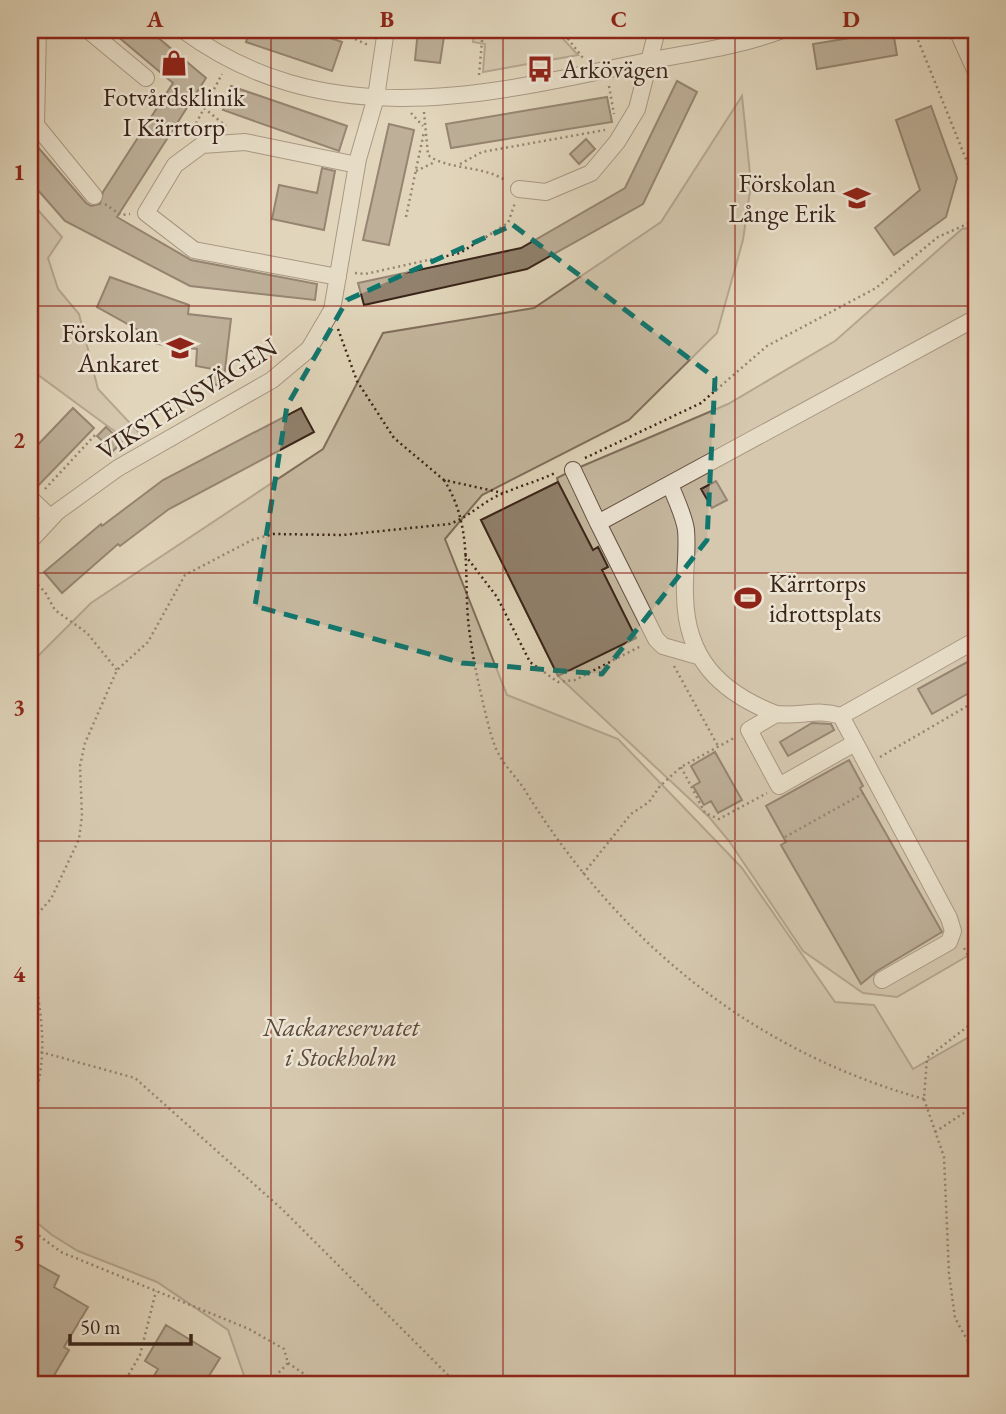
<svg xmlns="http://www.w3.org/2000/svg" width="1006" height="1414" viewBox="0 0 1006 1414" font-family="'EB Garamond',serif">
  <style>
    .green { fill: #c5b89f; stroke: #806e5c; stroke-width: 2 }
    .building { fill: #91816d; stroke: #3a2419; stroke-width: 2 }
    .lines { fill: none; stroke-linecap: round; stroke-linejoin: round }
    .minor-casing { stroke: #645042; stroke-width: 18 }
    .path { stroke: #3a2419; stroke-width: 2.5; stroke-dasharray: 2 3.5; stroke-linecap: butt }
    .minor { stroke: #ece4d3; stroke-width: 16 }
    .marked { fill: none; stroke: #0f766e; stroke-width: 5; stroke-dasharray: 14 9; stroke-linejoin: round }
    .grid { fill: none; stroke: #8f2418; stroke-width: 2; stroke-opacity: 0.55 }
    .labels { text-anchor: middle; stroke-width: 5; stroke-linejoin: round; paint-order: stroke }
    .poi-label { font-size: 26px; fill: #3a2419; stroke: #ece4d3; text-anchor: start }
    .street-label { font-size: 26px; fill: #3a2419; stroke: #ece4d3 }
    .park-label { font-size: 26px; font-style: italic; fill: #5d493a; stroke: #ece4d3 }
    .neatline { fill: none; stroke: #8f2418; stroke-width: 2.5 }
    .grid-label { font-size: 23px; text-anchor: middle; font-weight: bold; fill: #8f2418 }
  </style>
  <rect width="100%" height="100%" fill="#e1d6bb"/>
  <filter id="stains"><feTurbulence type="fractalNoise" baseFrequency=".00286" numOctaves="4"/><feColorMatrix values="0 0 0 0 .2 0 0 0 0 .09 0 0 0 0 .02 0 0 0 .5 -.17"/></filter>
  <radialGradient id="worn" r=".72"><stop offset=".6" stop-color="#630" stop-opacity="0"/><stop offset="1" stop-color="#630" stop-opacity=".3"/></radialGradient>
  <path class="green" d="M474 30H555L578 55 483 72 485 44 473 42Z
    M742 96 751 184 743 240 717 333 629 420 482 495 445 539 507 695 618 739 742 868 835 1002 874 1005 913 1069 976 1033V1384H247L228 1330 157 1282 78 1251 52 1235 30 1217V664L91 603 323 449 383 333 534 308 661 222Z
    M30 201 62 237 48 258 58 289 79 314 98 389 143 437 132 444 30 369Z
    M976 227V951L897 997 863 993 803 951 729 841 709 817 558 676 481 520 558 482 557 478 573 470 728 404 835 341 962 229Z"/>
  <path class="building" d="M110 30H149L206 78 117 217 191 260 317 284 315 300 190 286 65 221 30 181V138L86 203 91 206 100 204 103 192 173 83Z
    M250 30H306L342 42 332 71 246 42Z
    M418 30H445L440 63 415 60Z
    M893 31 897 55 817 69 813 44Z
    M677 81 697 92 643 204 527 269 364 305 358 283 521 248 625 188Z
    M231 86 347 126 339 151 223 110Z
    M607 97 612 122 451 148 446 124Z
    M931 106 957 178 946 217 894 255 875 228 920 190 896 120Z
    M389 124 414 130 389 245 363 240Z
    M586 139 595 149 579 164 570 154Z
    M322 168 335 171 324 230 272 219 279 185 317 193Z
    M110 277 189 305 188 314 231 319 223 386 211 384 213 369 196 366 197 349 157 344 158 341 97 307Z
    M73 408 94 428 35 489 30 488V453Z
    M301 408 314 432 169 509 120 546 118 544 62 593 44 572 101 524 102 526 163 480Z
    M106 427 122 442 113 451 97 436Z
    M716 481 727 500 712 508 701 489Z
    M558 482 593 550 598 547 608 567 602 570 636 638 558 676 481 520Z
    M969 661 976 673V689L932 714 918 689Z
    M812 723 831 724 834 730 788 756 780 742Z
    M715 752 742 800 718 813 711 801 704 805 693 786 700 782 691 766Z
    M849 760 863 786 860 788 942 932 877 971 861 984 781 845 786 842 766 806Z
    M30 1260 59 1276 54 1287 88 1307 64 1347 69 1350 49 1384H36L30 1380Z
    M166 1325 220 1358 204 1384H149L158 1369 145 1361Z"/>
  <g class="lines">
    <g class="minor-casing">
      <path id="minor" d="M38 30 36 125 94 196
        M88 30 146 78
        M183 30C323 133 480 97 638 63 686 53 735 48 782 30
        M957 30 976 72
        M519 189 546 192 591 173 617 142 637 109 657 30
        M338 277 194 250 146 213 175 165 202 145 245 142 357 165
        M573 470 598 523
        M670 484C675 498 684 515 686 530 688 551 684 574 685 595 686 659 720 692 776 714L749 730 779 786 853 744
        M30 498 51 518
        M30 541 57 512 118 468 272 380 309 349 332 310 358 159 376 97 386 30
        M698 656 663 646 656 639 598 523 976 318
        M776 714C803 717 816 708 841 716
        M882 980 949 942 953 931 949 918 841 716 976 640"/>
    </g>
    <path class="path" d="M335 30 368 45
      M561 30 583 58
      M914 30 976 184 973 220
      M479 75 483 30
      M609 86 614 114
      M204 108 226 126
      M424 112 428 155C447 170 481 165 505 180
      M411 113 423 126
      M191 133 222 74
      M460 164 482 152 605 130
      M416 171 435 162
      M105 204 121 215 130 214
      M406 217 424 132
      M355 273 365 274 460 253 508 223 515 203
      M338 329 357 381 394 438 444 480 503 493
      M585 458 701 403 767 346 876 288 938 237 976 220
      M444 480C472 524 464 569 468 619 471 649 477 678 484 707 488 723 492 744 501 758 508 770 519 780 526 792 619 942 752 1051 924 1099
      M45 489 95 435
      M465 555 497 597 530 662 558 682 575 680 641 646
      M30 577 45 592 55 610 87 633 117 670
      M674 666 718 746
      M880 757 976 701
      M681 767 705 813 719 819 767 793
      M785 837 864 793
      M583 874 631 814 649 802 660 786 681 767 734 738
      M30 922 51 899 79 839 82 816 80 766 85 743 117 670 148 642 185 575 252 540 273 534 343 535 449 524C470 517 484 500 504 493 522 485 539 481 557 472
      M964 948 976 969
      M30 954C41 1008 51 1058 30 1111
      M30 1049 135 1078 283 1210 457 1384
      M935 1132 976 1105
      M30 1229 61 1252 249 1329 284 1349 288 1363 268 1384
      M288 1363 319 1384
      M123 1384 140 1355 156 1291
      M970 1384 973 1350 955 1318 949 1274 944 1157 924 1099 927 1058 976 1020"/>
    <use href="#minor" class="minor"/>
  </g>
  <path d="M0 0H1006V1414H0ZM513 225 715 378 707 540 602 674 462 663 255 606 287 406 347 300Z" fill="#e1d6bb" fill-opacity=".55" fill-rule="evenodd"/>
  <path class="marked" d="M513 225 715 378 707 540 602 674 462 663 255 606 287 406 347 300Z"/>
  <path class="grid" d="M271 30V1384M503 30V1384M735 30V1384M30 306H976M30 573H976M30 841H976M30 1108H976"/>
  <defs>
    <g id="shop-bare" transform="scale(2.1)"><path d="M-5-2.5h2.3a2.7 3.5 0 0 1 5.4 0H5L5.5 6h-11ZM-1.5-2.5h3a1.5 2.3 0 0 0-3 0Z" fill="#8f2418" stroke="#ece4d3" stroke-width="2.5" paint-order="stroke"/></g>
    <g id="bus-bare" transform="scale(2.1)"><path d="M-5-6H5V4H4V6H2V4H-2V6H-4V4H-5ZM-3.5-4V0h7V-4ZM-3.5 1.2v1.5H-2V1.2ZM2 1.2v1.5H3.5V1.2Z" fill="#8f2418" stroke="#ece4d3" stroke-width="2.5" paint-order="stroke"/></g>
    <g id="school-bare" transform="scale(2.1)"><path d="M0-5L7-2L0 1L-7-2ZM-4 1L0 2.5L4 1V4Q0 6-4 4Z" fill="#8f2418" stroke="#ece4d3" stroke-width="2.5" paint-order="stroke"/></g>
    <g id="stadium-bare" transform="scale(2.1)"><path d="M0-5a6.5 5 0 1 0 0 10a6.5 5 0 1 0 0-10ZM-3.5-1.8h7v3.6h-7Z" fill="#8f2418" stroke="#ece4d3" stroke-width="2.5" paint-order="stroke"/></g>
  </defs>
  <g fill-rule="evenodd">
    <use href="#shop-bare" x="174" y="63"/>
    <use href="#bus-bare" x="540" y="69"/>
    <use href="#school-bare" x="857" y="198"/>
    <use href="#school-bare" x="180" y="348"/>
    <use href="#stadium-bare" x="748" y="598"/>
  </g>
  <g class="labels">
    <g class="poi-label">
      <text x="561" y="78">Arkövägen</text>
      <text x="174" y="106" text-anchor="middle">Fotvårdsklinik<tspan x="174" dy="30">I Kärrtorp</tspan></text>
      <text x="836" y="192" text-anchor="end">Förskolan<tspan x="836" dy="30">Långe Erik</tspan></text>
      <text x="159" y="342" text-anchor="end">Förskolan<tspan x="159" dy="30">Ankaret</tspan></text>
      <text x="769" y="592">Kärrtorps<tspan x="769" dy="30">idrottsplats</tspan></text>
    </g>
    <g class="street-label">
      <text transform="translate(187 399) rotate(-32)" y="9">VIKSTENSVÄGEN</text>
    </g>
    <g class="park-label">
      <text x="341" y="1036">Nackareservatet<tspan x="341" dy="30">i Stockholm</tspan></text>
    </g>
  </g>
  <rect width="1006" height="1414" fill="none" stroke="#e1d6bb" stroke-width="77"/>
  <path d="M70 1334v10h121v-10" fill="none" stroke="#3a2419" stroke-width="3.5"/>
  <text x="80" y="1334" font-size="21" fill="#3a2419" stroke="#ece4d3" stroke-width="5" paint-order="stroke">50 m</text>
  <rect x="38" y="38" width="930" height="1338" class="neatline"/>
  <g class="grid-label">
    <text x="155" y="27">A</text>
    <text x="387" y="27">B</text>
    <text x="619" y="27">C</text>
    <text x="851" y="27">D</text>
    <text x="19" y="180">1</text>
    <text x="19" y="448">2</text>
    <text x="19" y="715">3</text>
    <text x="19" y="982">4</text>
    <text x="19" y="1250">5</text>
  </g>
  <rect width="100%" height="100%" filter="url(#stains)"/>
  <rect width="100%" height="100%" fill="url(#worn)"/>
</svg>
